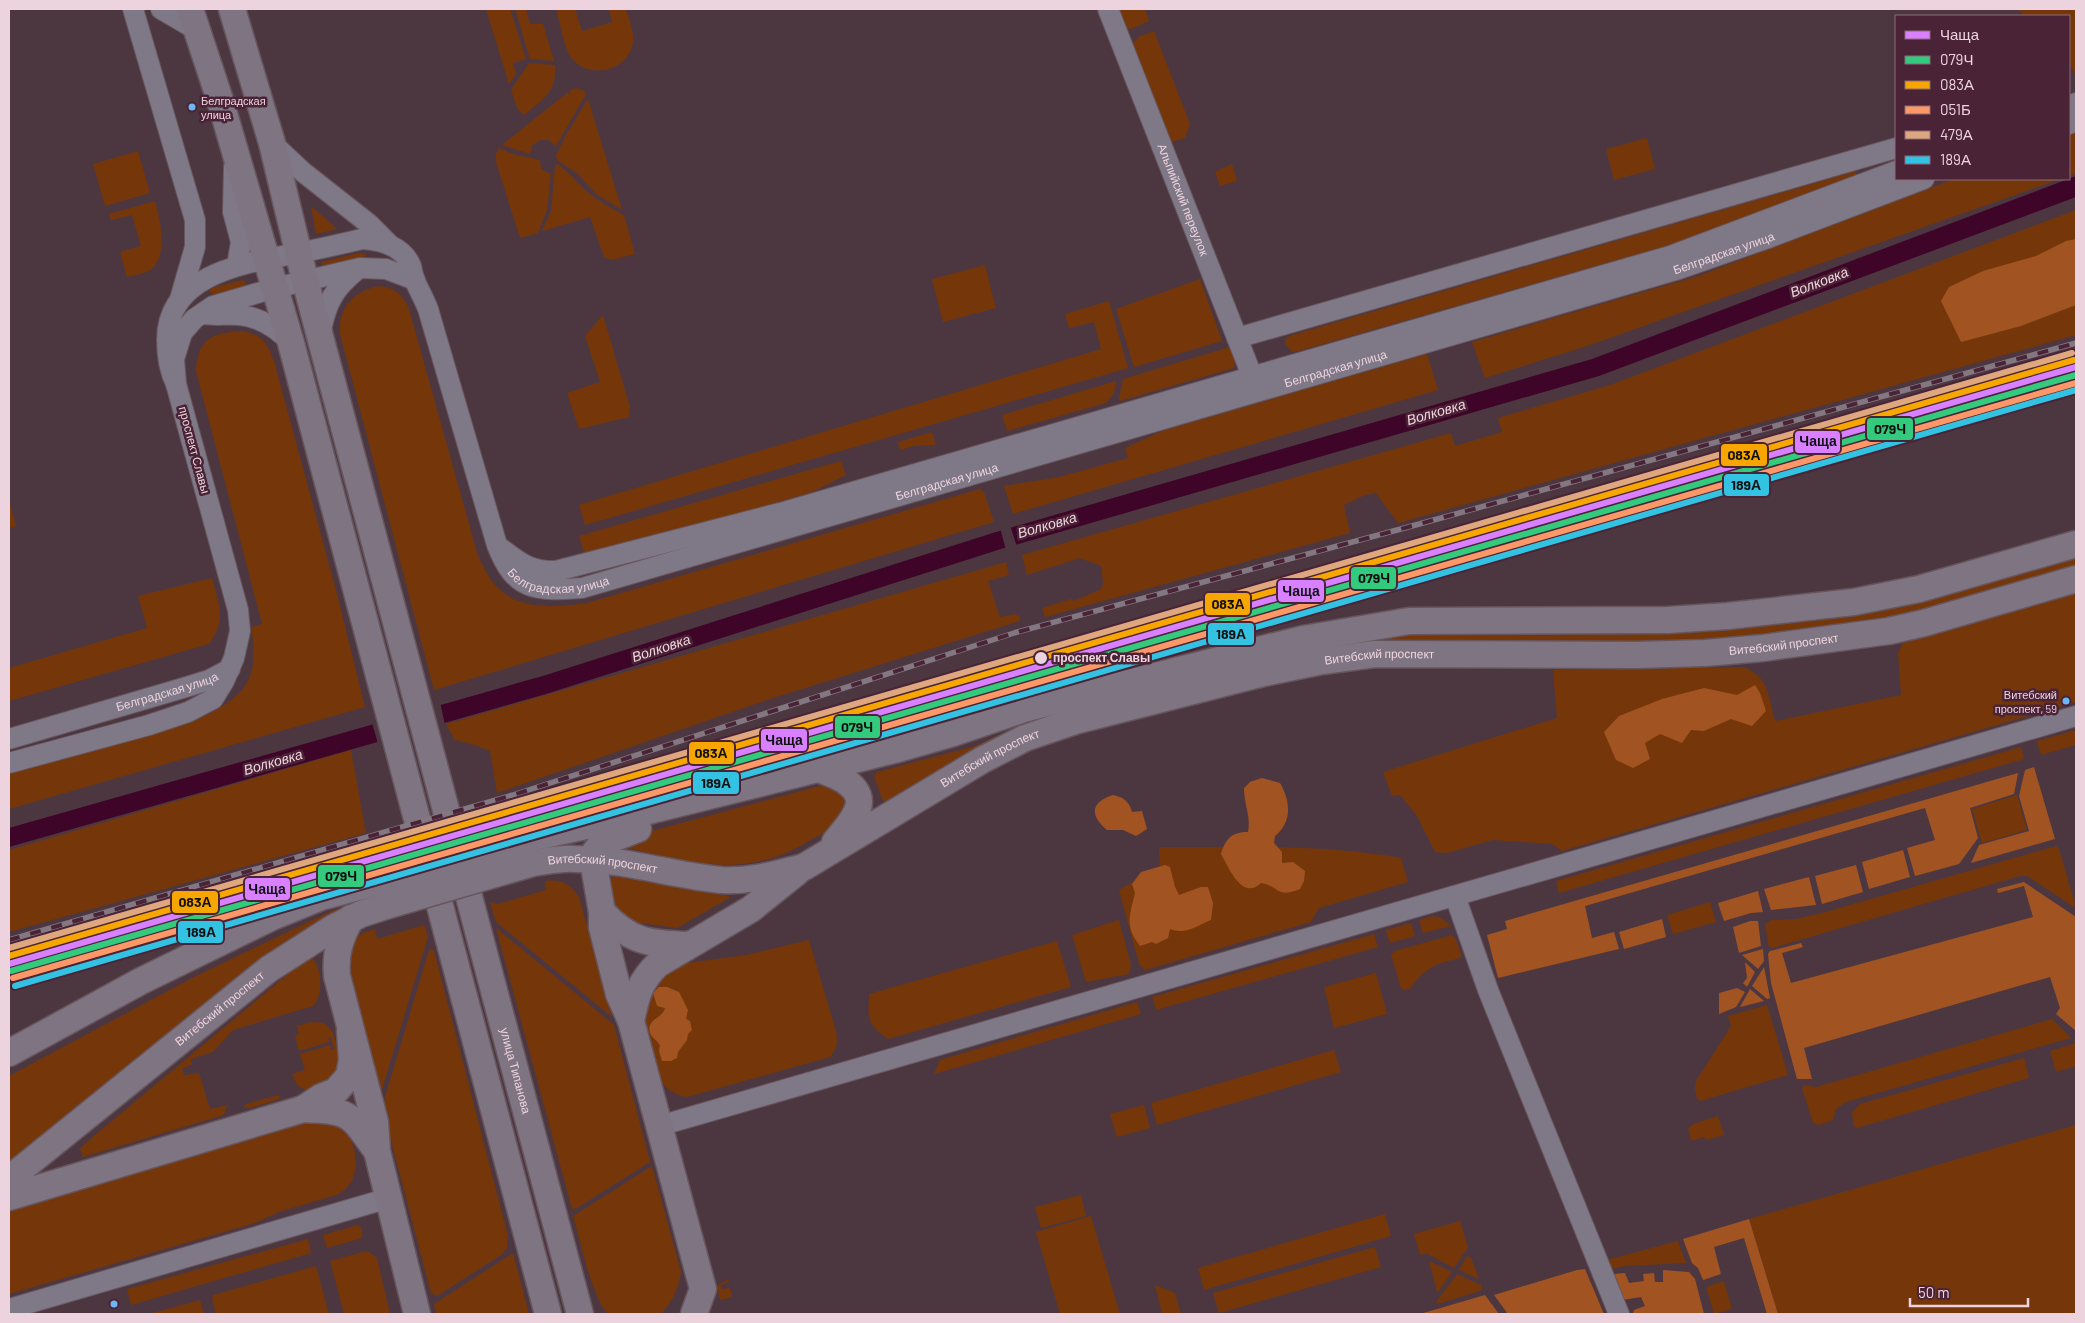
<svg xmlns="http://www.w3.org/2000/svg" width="2085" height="1323" viewBox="0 0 2085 1323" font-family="Barlow,sans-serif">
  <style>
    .green { fill: #753709 }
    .forest { fill: #a15422 }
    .water { fill: #3e0528 }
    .pier { fill: #4c3741 }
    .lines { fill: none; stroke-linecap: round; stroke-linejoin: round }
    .minor-casing { stroke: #67555d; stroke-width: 22 }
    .major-casing { stroke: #67555d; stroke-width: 29 }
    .minor { stroke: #7f7887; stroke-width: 20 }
    .major { stroke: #7f7482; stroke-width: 26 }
    .rail-casing { stroke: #837882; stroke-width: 5.5 }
    .rail { stroke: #4a2436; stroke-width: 4; stroke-dasharray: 11; stroke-linecap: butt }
    .major-bridge-casing { stroke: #67555d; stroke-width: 29; stroke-linecap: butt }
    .major-bridge { stroke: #7f7482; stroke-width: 26 }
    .rail-1-casing { stroke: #4a2436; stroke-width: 10 }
    .rail-2-casing { stroke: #4a2436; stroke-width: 10 }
    .rail-3-casing { stroke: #4a2436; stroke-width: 10 }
    .rail-4-casing { stroke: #4a2436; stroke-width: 10 }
    .rail-5-casing { stroke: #4a2436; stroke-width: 10 }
    .rail-6-casing { stroke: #4a2436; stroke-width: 10 }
    .rail-1 { stroke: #d880ff; stroke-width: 6 }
    .rail-2 { stroke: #33ca7d; stroke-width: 6 }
    .rail-3 { stroke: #f7a600; stroke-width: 6 }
    .rail-4 { stroke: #fc9868; stroke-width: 6 }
    .rail-5 { stroke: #dfa77e; stroke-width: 6 }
    .rail-6 { stroke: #33c2e2; stroke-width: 6 }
    .bus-dot { fill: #6db6f5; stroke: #4a2436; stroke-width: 2 }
    .stop-dot { fill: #edd3de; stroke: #4a2436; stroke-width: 2 }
    .labels { text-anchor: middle; stroke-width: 5; stroke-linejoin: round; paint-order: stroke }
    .bus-label { font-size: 11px; fill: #edd3de; stroke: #4a2436; text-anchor: start }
    .street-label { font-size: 12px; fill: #edd3de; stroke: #4a2436 }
    .stop-label { font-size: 12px; font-weight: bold; fill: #edd3de; stroke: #4a2436; text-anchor: start }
    .water-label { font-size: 14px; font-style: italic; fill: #f2d3e0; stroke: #4a2436 }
    .line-badge { stroke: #4a2436; stroke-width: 2 }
    .pale-badge-label { font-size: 14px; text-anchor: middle; font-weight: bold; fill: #111 }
  </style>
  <rect width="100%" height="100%" fill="#4c3741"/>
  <path class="green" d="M486 9H510L526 59 513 63 516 74 509 84Z
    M515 9H526L530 24H543L554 61 530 59Z
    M556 9H575L582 31 612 22 609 9H626C629 19 634 31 633 42 629 70 592 80 573 60 564 50 560 22 556 9Z
    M1117 9H1145L1149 21 1131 29 1127 28Z
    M2018 9H2076V76L2069 63V16H2024Z
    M1154 31 1190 124 1185 138 1171 142 1133 44 1138 37Z
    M529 63 555 65C557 92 543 99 524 115L518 110 511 90Z
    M576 88 583 90 586 94 556 146 549 140H540L532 146 530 154 502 145 567 93 570 94 569 91Z
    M588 99 622 210 596 194 577 173 557 160 556 156 566 135Z
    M2076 131V173L2069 176V134Z
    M1647 138 1655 169 1614 180 1606 149Z
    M499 148 513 154 540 160 541 169 551 174 547 210 538 233 521 238 518 232 496 162V154Z
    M138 151 150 193 105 206 93 164Z
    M557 164C570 172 578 184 590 194 600 202 612 209 624 215L635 254 612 260 604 257 590 217 542 231 551 211 555 166Z
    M1232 164 1237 181 1220 186 1215 172Z
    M1853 172H1856V176L1701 236 1295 352 1291 351 1285 344V339L1292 335Z
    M1954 179H2060L1587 346 1485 378 1472 342 1698 276Z
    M155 201C160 219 169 257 150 270 144 274 134 275 127 277L120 252 141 246 132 215 111 220 109 214Z
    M311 206 337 229 316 234Z
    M2076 210V335L1398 523 1376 493 1365 495 1344 505 1350 533 1045 617 1042 608 1071 599 1074 601 1101 589 1103 584 1101 566 1080 558 1027 575 1022 555 1451 433 1455 446 1502 432 1498 418 1610 385Z
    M358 253H365L366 256 325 267 322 264V262Z
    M985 265 996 308 943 322 932 279Z
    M1200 279 1222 341 1134 367 1116 309Z
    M243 280 246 282 244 287 214 295 209 292 211 288Z
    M378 286C394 287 403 294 409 309L478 556C482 563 486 573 491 580 514 611 552 608 587 603L980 489 984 492 994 522 434 690 340 334C338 308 353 292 378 286Z
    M1109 301 1128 368 585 525 579 505 1101 349 1094 322 1069 328 1065 314Z
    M603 315 630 407 629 417 579 429 567 393 600 382 585 336Z
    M242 331C262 335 267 342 274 361L337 594 365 707 9 809V773L207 715C250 693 259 674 251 627L262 624 196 371C198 339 211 333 242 331Z
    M1230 347 1235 361 1234 368 1120 401 1119 398 1123 379Z
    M1427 354 1438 390 1013 514 1004 486 1059 477 1128 458 1125 448 1162 431Z
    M1116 381 1114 393 1106 403 1007 431 1002 415Z
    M932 432 936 445 914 446 900 450 898 442Z
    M841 461 846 475 812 492 586 559 579 536Z
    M9 500 16 526 9 528Z
    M2076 558V567L1914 613 1891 618 1775 634 1684 642 1364 640 1402 634H1666L1721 630 1891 609Z
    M1006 562 1009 575 988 581 1000 617 1015 614 1019 616 1020 621 767 700 497 793 490 751 475 745 455 740 446 724Z
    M212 578C219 605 227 620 209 644L9 701V668L147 628 138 596Z
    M2076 592V702L1562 851 1552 844 1493 840 1447 853 1435 852 1417 816 1400 795 1392 796 1383 772 1557 718 1553 670 1744 667C1770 678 1768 697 1775 721L1901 695 1898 653 1903 643Z
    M2076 730V745L2041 755 2037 741Z
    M1003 733 886 803 882 799 874 776 877 772 975 746Z
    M2021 747 2024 759 1559 893 1556 881Z
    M351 750 366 833 9 932V850Z
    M827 784 851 795C847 803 844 816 838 823 832 830 820 835 812 839 745 882 690 862 619 846L618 840Z
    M2017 795 2027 830 1982 843 1972 809Z
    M2056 846 2059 849 2075 904 2074 907 2027 876H2020L1772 948 1769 947 1765 924 1772 920 1796 919 1822 913Z
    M1159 847C1240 847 1322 844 1401 858L1408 882 1319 908 1311 922 1145 970 1139 964 1119 890 1160 866Z
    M613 876 729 896V898L677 928 634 922 615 909 609 883Z
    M545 881C560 879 571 884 579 897L612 1017 496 922 490 902 498 904 546 890Z
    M1710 902 1716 922 1673 934 1667 915Z
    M351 903 352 904 9 1169V1076L194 977 327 913Z
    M1434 916 1441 918 1451 926 1423 933 1419 920Z
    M1119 920 1131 965 1129 974 1086 982 1072 935Z
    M1411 923 1415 936 1390 943 1386 930Z
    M424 925 428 937 380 1096 347 972 352 940 363 933 375 929 377 939Z
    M496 928 614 1025 650 1162 577 1208 572 1209Z
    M1374 934 1378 947 1156 1010 1152 997Z
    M1452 935 1455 938 1462 956C1455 961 1449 960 1442 963 1428 967 1418 977 1410 989L1404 990 1401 988 1391 955 1395 951Z
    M809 940 836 1031C838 1042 837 1049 830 1057L687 1097C675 1095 667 1090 660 1080L642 1016 656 980 680 964 746 955Z
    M1057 941 1071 987 888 1039C866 1022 868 1020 869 994Z
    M431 949 434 951 508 1236 507 1248 501 1255 437 1296 431 1293 383 1110 385 1097 429 950Z
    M311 957C322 966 324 996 313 1006L233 1030 213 1052 191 1059 192 1065 182 1068 184 1075 199 1073 210 1109 227 1105 224 1115 83 1157 80 1149 88 1141 276 984 306 959Z
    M1376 973 1387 1014 1334 1028 1324 987Z
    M1137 1002 1141 1014 934 1074 940 1060Z
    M1767 1005 1788 1075 1700 1101 1697 1099 1695 1088 1696 1081 1731 1026 1728 1016Z
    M2052 1019 2071 1038 1846 1102 1836 1109 1833 1120 1819 1125 1813 1123 1802 1088 1804 1085 1816 1087Z
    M312 1022 324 1023 333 1032 340 1058 334 1080 307 1091 297 1085 292 1074 305 1070 300 1054 330 1045 331 1050 334 1049 330 1037 328 1038 329 1042 299 1051 295 1036 299 1034 297 1026Z
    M2076 1043V1066L2056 1072 2050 1051Z
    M1334 1050 1341 1072 1157 1125 1151 1103Z
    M2024 1058 2029 1078 1857 1128 1854 1126 1852 1113 1860 1104Z
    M275 1096H279L280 1099 250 1108H244L246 1104Z
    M1144 1105 1150 1128 1117 1137 1110 1114Z
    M325 1116 347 1129 354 1148 356 1164 353 1179 345 1190 336 1195 279 1212 255 1223 9 1294V1207Z
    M1718 1116 1724 1135 1706 1140 1704 1137 1691 1141 1688 1129 1693 1124Z
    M2076 1125V1314H1778L1749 1219Z
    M652 1166 681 1272C678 1289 673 1301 661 1314H609C594 1305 579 1236 573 1216Z
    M1081 1195 1086 1216 1041 1228 1035 1207Z
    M1385 1214 1391 1236 1204 1290 1198 1268Z
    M1091 1216 1120 1314H1060L1036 1232Z
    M1460 1221 1468 1247 1454 1268 1426 1253 1420 1255 1414 1234Z
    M358 1225 362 1229V1238L327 1248 323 1235Z
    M308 1239 311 1253 131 1305 127 1289Z
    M1678 1241 1686 1263 1625 1266 1610 1269 1606 1260Z
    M1375 1247 1381 1267 1219 1313 1213 1293Z
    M363 1252H369L377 1258 390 1314H344L330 1261Z
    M513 1253 529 1314H436L434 1304Z
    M1467 1256 1471 1258 1479 1279 1459 1270Z
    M1429 1261 1452 1272 1438 1292H1437Z
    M316 1266 329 1314H216L212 1299 213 1295Z
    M1457 1274 1481 1285 1482 1289 1480 1291 1437 1304 1436 1302Z
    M728 1279 729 1282 721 1285 722 1289 730 1288 732 1297 720 1300 717 1286Z
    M1724 1281 1732 1309 1714 1314 1706 1287Z
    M1155 1285 1175 1293 1181 1314H1162Z
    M200 1300 204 1314H149Z"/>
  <path class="forest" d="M2076 239V305L2021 326 1961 342 1941 301 1949 287 1983 271 2036 256 2066 241Z
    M1755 685 1760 693 1766 711 1752 726 1731 719 1704 731 1691 730 1682 743 1660 734 1645 743 1650 759 1633 768 1616 760 1604 732 1619 716 1662 699 1704 688 1737 695Z
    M2034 767 2055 839 1971 863 1979 845 2029 831 2019 796 2025 770Z
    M2018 773 2014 794 1970 808 1978 838 1959 864 1915 876 1907 848 1935 840 1925 808 1585 906 1592 938 1614 932 1619 949 1498 978 1487 935 1507 929 1505 921Z
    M1262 778 1280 783C1291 802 1292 822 1275 836L1274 843 1282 852V863L1293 862 1305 871 1304 881 1300 889C1276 899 1280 886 1261 883 1242 901 1229 868 1221 854 1226 838 1232 832 1248 832 1251 815 1244 805 1244 788L1250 782Z
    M1113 795C1123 797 1130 802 1132 812L1142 811 1147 829 1136 836 1123 830H1107C1089 815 1091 802 1113 795Z
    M1903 850 1910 877 1869 889 1862 862Z
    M1165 865 1170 867 1175 887 1179 895 1201 887H1208L1213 903 1211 920C1196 926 1186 935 1170 929L1168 938 1156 944 1152 942 1140 946C1124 926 1130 915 1135 893L1132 884 1141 872Z
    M1856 865 1863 892 1822 904 1815 876Z
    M1809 877 1816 905 1771 910 1764 889Z
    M2024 882 2076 917V1031L2056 1014 2060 1008 2050 977 1804 1048 1812 1079H1797L1771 983 1768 954 1770 951 1801 943 1803 947 1782 953 1791 983 2033 917 2024 886 1998 893 1997 889Z
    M1758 891 1763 912 1751 913 1724 921 1718 903Z
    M1662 919 1666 937 1624 949 1619 932Z
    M1750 921H1758L1761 946 1739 953 1733 927Z
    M1763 949 1764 961 1758 969 1742 955Z
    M1745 962 1755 972 1747 987 1743 983 1747 978Z
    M1764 967 1770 998 1767 999 1752 986Z
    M659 987H667L679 992 688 1010 686 1019 690 1021 692 1030 688 1034 687 1040 678 1052 677 1058 671 1061H662L659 1051 660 1046C658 1041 652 1038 650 1033 646 1018 663 1019 665 1008L657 1006 653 993Z
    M1737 988 1745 992 1736 1007 1719 1014V993Z
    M1750 989 1764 1001 1740 1007Z
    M1749 1219 1778 1314H1767L1744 1238 1714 1247 1721 1274 1703 1280 1698 1268 1692 1263 1683 1239Z
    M1585 1269 1604 1314H1508L1494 1295 1577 1270Z
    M1663 1270 1689 1272 1695 1279 1704 1314H1633L1634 1310 1645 1306 1641 1297 1622 1300 1614 1274 1625 1273 1629 1283 1644 1281 1643 1274 1654 1273 1655 1282H1663Z
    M1485 1295 1499 1314H1420Z"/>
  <path class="water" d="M2076 176V197L1599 376 1001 549 546 694 9 847V828L546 675 996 532 1592 359Z"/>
  <path class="pier" d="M1010 525 1017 547 1006 550 1000 528Z
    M440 702 445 725 378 744 372 722Z"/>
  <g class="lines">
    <g class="minor-casing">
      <g id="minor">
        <path d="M133 9 195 220V247L180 299"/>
        <path d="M161 9 197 30"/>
        <path id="s1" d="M1108 9 1256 386"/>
        <path d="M2069 106 2076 103"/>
        <path d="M2069 124 2076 121"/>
        <path d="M272 143 303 172 369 224 390 245"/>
        <path d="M234 167 233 212 241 242 237 266"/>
        <path d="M203 314C215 316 227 314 239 315 260 317 277 328 291 343"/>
        <path d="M320 335C326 303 333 289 358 269"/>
        <path d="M1237 338 1896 148"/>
        <path id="s2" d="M176 384C169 370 167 356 167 340 167 273 247 263 298 253 319 249 341 244 362 239 380 240 403 246 411 266 412 270 413 276 415 281 419 290 424 299 428 309L497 545C515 592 536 591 582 588L1676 270 1771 237 1924 179"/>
        <path d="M499 547C519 562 530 572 556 571L780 513 1670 256 1896 171"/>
        <path id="s3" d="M9 739 183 688 209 680 230 669"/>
        <path d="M9 763 149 725 188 712 213 699 224 681 234 658 240 631 238 610 176 384 174 359 182 333 194 319 213 306 275 288 360 268 386 269 415 280"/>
        <path d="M1455 896 1488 990 1619 1314"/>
        <path d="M659 1126 2076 716"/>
        <path d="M9 1309 389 1198"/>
      </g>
    </g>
    <g class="major-casing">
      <g id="major">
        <path d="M190 9 220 100 291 343 548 1314"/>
        <path id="s4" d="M232 9 272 143 305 280 580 1314"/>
        <path d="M818 769C836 775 869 787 856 813 851 824 842 833 835 842"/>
        <path d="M638 829 602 843 595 852 593 860 602 912V927L619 994 631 1021 703 1289 694 1314"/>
        <path d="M526 839 604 822 894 750 953 733 1024 709 1303 639 1409 621 1668 620 1728 616 1854 602 1919 589 2076 544"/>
        <path id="s5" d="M533 863C547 861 561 858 575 859 624 859 672 875 721 880 750 882 776 874 804 867L982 760 1025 738 1075 721 1264 673 1322 661 1375 654 1636 655 1705 653 1763 648 1889 631 1924 623 2076 579"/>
        <path d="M602 912C630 942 649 944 689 945"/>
        <path d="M351 918C340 939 335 952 337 976L375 1122 377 1151 417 1314"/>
        <path d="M631 1021C636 997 639 982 658 964L751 909 797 872"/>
        <path d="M9 1053 141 981 272 917 321 897 382 881"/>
        <path d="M303 1109C350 1111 350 1113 376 1150"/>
        <path id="s6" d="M9 1179 269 969 333 928 361 914 389 905"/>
        <path d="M9 1197 303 1109 321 1097 336 1091 349 1076 352 1060 350 1031"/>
      </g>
    </g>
    <use href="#minor" class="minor"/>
    <use href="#major" class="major"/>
    <g class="rail-casing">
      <path id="rail" d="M9 940 513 795 1014 633 1412 526 2076 343"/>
    </g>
    <use href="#rail" class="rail"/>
    <g class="major-bridge-casing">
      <path id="major-bridge" d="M382 881 526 839
        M389 905 533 863"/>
    </g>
    <use href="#major-bridge" class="major-bridge"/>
    <g class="rail-1-casing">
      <path id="rail-1" d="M9 964 2076 367"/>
    </g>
    <g class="rail-2-casing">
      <path id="rail-2" d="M11 971 2076 375"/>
    </g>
    <g class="rail-3-casing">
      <path id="rail-3" d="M9 956 2074 360"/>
    </g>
    <g class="rail-4-casing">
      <path id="rail-4" d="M13 978 2076 383"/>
    </g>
    <g class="rail-5-casing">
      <path id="rail-5" d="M9 948 2072 353"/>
    </g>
    <g class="rail-6-casing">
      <path id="rail-6" d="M15 986 2076 390"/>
    </g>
    <use href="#rail-1" class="rail-1"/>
    <use href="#rail-2" class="rail-2"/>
    <use href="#rail-3" class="rail-3"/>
    <use href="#rail-4" class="rail-4"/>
    <use href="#rail-5" class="rail-5"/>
    <use href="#rail-6" class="rail-6"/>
  </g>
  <g class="bus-dot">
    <circle cx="192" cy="107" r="4.5"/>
    <circle cx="2066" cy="701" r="4.5"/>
    <circle cx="114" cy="1304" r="4.5"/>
  </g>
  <circle class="stop-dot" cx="1041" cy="658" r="7"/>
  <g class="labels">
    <g class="bus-label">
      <text x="201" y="105">Белградская<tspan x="201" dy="14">улица</tspan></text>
      <text x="2057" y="699" text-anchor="end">Витебский<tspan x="2057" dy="14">проспект, 59</tspan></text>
    </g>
    <g class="street-label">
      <text dy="4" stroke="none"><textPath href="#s1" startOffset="205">Альпийский переулок</textPath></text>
      <text dy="4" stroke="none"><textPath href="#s2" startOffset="1931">Белградская улица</textPath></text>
      <text dy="4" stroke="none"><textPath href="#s2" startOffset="1526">Белградская улица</textPath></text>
      <text transform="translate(194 450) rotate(75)" y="4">проспект Славы</text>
      <text dy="4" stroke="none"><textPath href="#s2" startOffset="1121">Белградская улица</textPath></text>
      <text dy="4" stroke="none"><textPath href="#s2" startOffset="716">Белградская улица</textPath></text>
      <text dy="4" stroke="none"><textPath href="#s5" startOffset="1300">Витебский проспект</textPath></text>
      <text dy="4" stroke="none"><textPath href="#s5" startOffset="895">Витебский проспект</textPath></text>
      <text dy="4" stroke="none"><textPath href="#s3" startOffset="165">Белградская улица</textPath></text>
      <text dy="4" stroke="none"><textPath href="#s5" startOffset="490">Витебский проспект</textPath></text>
      <text dy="4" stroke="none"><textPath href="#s5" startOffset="70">Витебский проспект</textPath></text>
      <text dy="4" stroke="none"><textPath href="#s6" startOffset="271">Витебский проспект</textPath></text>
      <text dy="4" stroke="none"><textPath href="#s4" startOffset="1099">улица Типанова</textPath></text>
    </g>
    <g class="stop-label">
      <text x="1053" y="662">проспект Славы</text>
    </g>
    <g class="water-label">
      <text transform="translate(1819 282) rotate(-21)" y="5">Волковка</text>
      <text transform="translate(1436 412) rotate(-16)" y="5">Волковка</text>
      <text transform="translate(1047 525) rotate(-16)" y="5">Волковка</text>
      <text transform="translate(661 648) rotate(-18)" y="5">Волковка</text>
      <text transform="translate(273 762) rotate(-16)" y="5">Волковка</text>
    </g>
  </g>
  <g class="line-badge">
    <rect x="1866" y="417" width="48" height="24" rx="5" fill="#33ca7d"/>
    <rect x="1794" y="430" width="47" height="24" rx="5" fill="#d880ff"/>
    <rect x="1720" y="443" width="48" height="24" rx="5" fill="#f7a600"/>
    <rect x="1723" y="473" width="47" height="24" rx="5" fill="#33c2e2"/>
    <rect x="1350" y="566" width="47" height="24" rx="5" fill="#33ca7d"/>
    <rect x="1277" y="579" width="48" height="24" rx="5" fill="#d880ff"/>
    <rect x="1204" y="592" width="47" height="24" rx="5" fill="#f7a600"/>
    <rect x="1207" y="622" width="48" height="24" rx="5" fill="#33c2e2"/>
    <rect x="834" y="715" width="47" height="24" rx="5" fill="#33ca7d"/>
    <rect x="760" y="728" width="48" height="24" rx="5" fill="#d880ff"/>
    <rect x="688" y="741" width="47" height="24" rx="5" fill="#f7a600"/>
    <rect x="692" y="771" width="48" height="24" rx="5" fill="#33c2e2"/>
    <rect x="317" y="864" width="48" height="24" rx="5" fill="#33ca7d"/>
    <rect x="244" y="877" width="47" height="24" rx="5" fill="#d880ff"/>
    <rect x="171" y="890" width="48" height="24" rx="5" fill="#f7a600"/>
    <rect x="177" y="920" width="47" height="24" rx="5" fill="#33c2e2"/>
  </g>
  <g class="pale-badge-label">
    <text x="1890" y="434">079Ч</text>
    <text x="1818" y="446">Чаща</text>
    <text x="1744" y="460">083А</text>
    <text x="1746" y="490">189А</text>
    <text x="1374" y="583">079Ч</text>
    <text x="1301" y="596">Чаща</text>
    <text x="1228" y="609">083А</text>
    <text x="1231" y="639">189А</text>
    <text x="857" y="732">079Ч</text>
    <text x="784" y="745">Чаща</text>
    <text x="711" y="758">083А</text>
    <text x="716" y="788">189А</text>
    <text x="341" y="881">079Ч</text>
    <text x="267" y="894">Чаща</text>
    <text x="195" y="907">083А</text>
    <text x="201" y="937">189А</text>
  </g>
  <rect width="2085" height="1323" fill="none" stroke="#edd3de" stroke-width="20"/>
  <rect x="1895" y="15" width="175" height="165" fill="#4a2436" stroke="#8b6a79"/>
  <rect x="1905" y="31" width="25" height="8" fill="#d880ff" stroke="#8b6a79"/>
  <text x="1940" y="40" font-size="15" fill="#edd3de">Чаща</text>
  <rect x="1905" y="56" width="25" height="8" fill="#33ca7d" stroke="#8b6a79"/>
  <text x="1940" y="65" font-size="15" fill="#edd3de">079Ч</text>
  <rect x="1905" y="81" width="25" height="8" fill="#f7a600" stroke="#8b6a79"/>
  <text x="1940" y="90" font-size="15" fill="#edd3de">083А</text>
  <rect x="1905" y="106" width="25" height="8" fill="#fc9868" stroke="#8b6a79"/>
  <text x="1940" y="115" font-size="15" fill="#edd3de">051Б</text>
  <rect x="1905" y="131" width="25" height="8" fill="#dfa77e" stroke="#8b6a79"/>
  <text x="1940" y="140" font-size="15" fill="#edd3de">479А</text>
  <rect x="1905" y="156" width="25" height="8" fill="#33c2e2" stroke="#8b6a79"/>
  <text x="1940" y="165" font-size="15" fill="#edd3de">189А</text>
  <path d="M1910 1298v8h118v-8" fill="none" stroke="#edd3de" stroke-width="2.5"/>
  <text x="1918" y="1298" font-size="15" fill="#edd3de" stroke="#4a2436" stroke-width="4" paint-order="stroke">50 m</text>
</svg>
